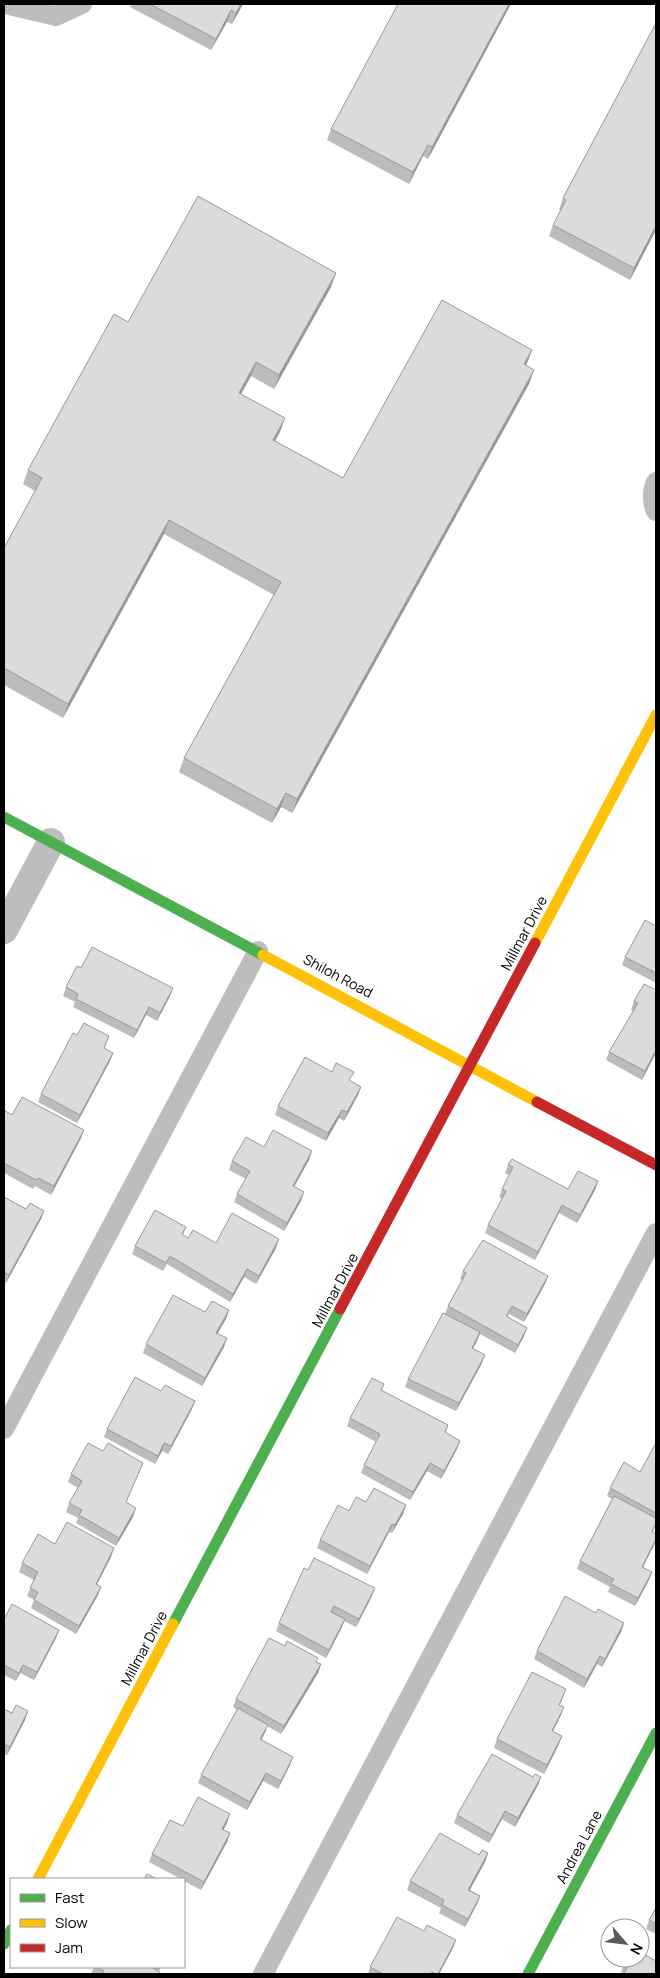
<svg xmlns="http://www.w3.org/2000/svg" width="660" height="1978" viewBox="0 0 660 1978" font-family="Manrope,sans-serif">
  <style>
    .lines { fill: none; stroke-linecap: round; stroke-linejoin: round }
    .lane { stroke: #bdbdbd; stroke-width: 20 }
    .street { stroke: #bdbdbd; stroke-width: 28 }
    .fast { stroke: #4caf50; stroke-width: 11 }
    .slow { stroke: #ffc107; stroke-width: 11 }
    .jam { stroke: #c62828; stroke-width: 11 }
    .wall { fill: #bcbcbc }
    .shaded-wall { fill: #999 }
    .building { fill: #dbdbdb; stroke: #999 }
    .labels { text-anchor: middle; stroke-width: 4; stroke-linejoin: round; paint-order: stroke }
    .street-label { font-size: 14px; fill: #000; stroke: #fff }
  </style>
  <rect width="100%" height="100%" fill="#fff"/>
  <g class="lines">
    <path class="lane" d="M5 4 56 16 82 4
      M656 482C652 490 652 503 656 511
      M4 1429 258 951
      M263 1974 656 1233"/>
    <path class="street" d="M4 930 51 842"/>
    <path class="fast" d="M4 817 263 955
      M173 1624 340 1309
      M4 1944 11 1930
      M528 1974 656 1733"/>
    <path class="slow" d="M535 943 656 715
      M263 955 537 1102
      M38 1879 173 1624"/>
    <path class="jam" d="M537 1102 656 1165
      M340 1309 535 943"/>
  </g>
  <path class="wall" d="M131 4H243L232 24 227 22 211 50 130 7Z
    M511 4 428 159 423 156 409 184 327 140 331 129Z
    M656 23V230L630 280 549 236 553 225 561 211 559 210 563 198Z
    M331 287 274 389 251 376 241 394 280 432 275 441 343 478 532 350 526 366 534 370 529 384 292 813 281 807 272 823 179 772 184 758 274 595 164 534 63 718 4 685V548L35 491 23 484 28 470 128 322Z
    M656 926V983L622 965 625 957Z
    M81 968 170 996 157 1021 146 1015 134 1038 73 1007 75 1002 63 996 66 987Z
    M656 990V1053L642 1080 606 1060 609 1052 633 1011 631 1010 634 1001Z
    M77 1035 109 1036 104 1049 113 1053 110 1061 77 1123 38 1102 41 1094Z
    M350 1081 361 1087 358 1095 344 1121 339 1118 326 1141 275 1115 278 1106Z
    M4 1110 12 1115 84 1130 81 1138 51 1195 35 1186 33 1189 4 1173Z
    M264 1147 309 1160 294 1187 301 1201 284 1231 234 1202 237 1194 246 1179 229 1170 232 1161Z
    M508 1165 568 1189 598 1181 595 1190 577 1223 559 1213 535 1260 485 1233 488 1225 502 1199 499 1197 502 1189 509 1175 505 1173Z
    M4 1197 26 1209 44 1211 41 1219 6 1283 4 1282Z
    M186 1227 183 1235 188 1238 216 1243 276 1248 256 1284 244 1277 230 1302 167 1264 163 1271 132 1254 135 1246Z
    M463 1271 548 1276 545 1284 524 1322 509 1314 507 1317 527 1328 524 1336 515 1353 480 1334 473 1349 482 1363 456 1411 405 1387 408 1379 445 1314 448 1306 462 1280 460 1279Z
    M229 1310 226 1319 218 1333 224 1347 202 1386 143 1353 146 1344 205 1312Z
    M384 1384 382 1391 448 1425 446 1433 457 1449 441 1479 427 1471 410 1500 361 1473 364 1465 376 1442 347 1426 350 1418Z
    M161 1391 195 1401 192 1409 168 1454 162 1451 155 1464 104 1437 107 1429Z
    M656 1443V1524L653 1532 655 1543 643 1567 649 1580 635 1606 608 1592 610 1587 577 1569 580 1561 612 1499 607 1496 610 1488 640 1472Z
    M103 1451 143 1463 126 1502 133 1517 116 1546 76 1523 78 1518 66 1512 69 1503 78 1488 68 1482 71 1474Z
    M366 1502 406 1505 403 1514 392 1533 389 1532 367 1574 317 1548 320 1540 349 1511Z
    M55 1544 111 1557 97 1584 101 1587 98 1595 76 1634 31 1608 34 1600 27 1596 34 1580 19 1572 22 1563Z
    M304 1568 372 1596 356 1627 344 1621 342 1627 326 1658 276 1631 279 1623Z
    M596 1613 624 1623 621 1632 602 1667 597 1664 584 1688 534 1659 537 1651Z
    M4 1619 59 1630 56 1638 34 1680 20 1673 16 1681 4 1675Z
    M317 1662 321 1664 318 1673 281 1734 267 1726 261 1739 290 1765 278 1789 263 1781 247 1810 198 1783 201 1775 237 1710 233 1707 236 1699Z
    M563 1698 560 1705 561 1715 553 1731 559 1744 544 1774 494 1748 497 1739Z
    M4 1709 12 1713 28 1711 25 1720 7 1755 4 1754Z
    M533 1777H541L538 1785 515 1827 502 1819 489 1843 454 1823 457 1815Z
    M227 1823 223 1830 230 1833 227 1842 201 1890 184 1881V1879H181L149 1862 152 1854 183 1826Z
    M488 1853 485 1862 470 1890 480 1896 477 1904 465 1927 439 1913 441 1908 407 1890 410 1881 479 1855Z
    M656 1908V1934L646 1929 649 1920Z
    M453 1948 439 1974H368L370 1967Z
    M656 1961 624 1974 621 1972 624 1964Z
    M94 1967H161L159 1971V1974H91Z"/>
  <path class="shaded-wall" d="M241 4H243L232 24 236 13Z
    M509 4H511L428 159 432 147Z
    M231 10 227 22 211 50 216 39Z
    M428 145 423 156 409 184 413 172Z
    M656 226V230L630 280 634 268Z
    M336 273 331 287 274 389 279 375Z
    M532 350 527 363 519 378 524 364Z
    M256 362 251 376 234 407 239 393Z
    M534 370 529 384 292 813 297 799Z
    M285 418 280 432 268 453 273 440Z
    M169 520 164 534 63 718 68 704Z
    M286 793 281 807 272 823 277 809Z
    M173 988 170 996 157 1021 160 1013Z
    M149 1007 146 1015 134 1038 137 1030Z
    M656 1050V1053L642 1080 645 1071Z
    M113 1053 110 1061 77 1123 80 1115Z
    M361 1087 358 1095 344 1121 347 1112Z
    M342 1110 339 1118 326 1141 328 1133Z
    M84 1130 81 1138 51 1195 54 1186Z
    M312 1151 309 1160 290 1194 293 1186Z
    M598 1181 595 1190 577 1223 580 1215Z
    M304 1192 301 1201 284 1231 287 1223Z
    M562 1205 559 1213 535 1260 538 1252Z
    M44 1211 41 1219 6 1283 9 1275Z
    M279 1239 276 1248 256 1284 259 1276Z
    M247 1269 244 1277 230 1302 233 1294Z
    M548 1276 545 1284 524 1322 527 1314Z
    M229 1310 226 1319 213 1341 216 1333Z
    M527 1328 524 1336 515 1353 518 1345Z
    M480 1332 477 1341 469 1356 472 1348Z
    M227 1338 224 1347 202 1386 205 1378Z
    M485 1355 482 1363 456 1411 459 1403Z
    M195 1401 192 1409 168 1454 171 1446Z
    M460 1441 457 1449 441 1479 444 1471Z
    M164 1443 162 1451 155 1464 158 1456Z
    M430 1463 427 1471 410 1500 413 1492Z
    M406 1505 403 1514 392 1533 395 1525Z
    M136 1508 133 1517 116 1546 119 1538Z
    M392 1524 389 1532 367 1574 370 1566Z
    M656 1539 655 1543 639 1575 642 1567Z
    M114 1548 111 1557 93 1592 96 1584Z
    M652 1572 649 1580 635 1606 638 1598Z
    M101 1587 98 1595 76 1634 79 1626Z
    M375 1588 372 1596 356 1627 359 1619Z
    M345 1619 342 1627 326 1658 329 1650Z
    M624 1623 621 1632 602 1667 605 1659Z
    M59 1630 56 1638 34 1680 37 1672Z
    M600 1656 597 1664 584 1688 587 1679Z
    M321 1664 318 1673 281 1734 284 1726Z
    M23 1665 20 1673 16 1681 19 1673Z
    M564 1707 561 1715 549 1739 552 1731Z
    M28 1711 25 1720 7 1755 10 1747Z
    M268 1725 265 1733 257 1747 260 1739Z
    M562 1736 559 1744 544 1774 547 1765Z
    M293 1757 290 1765 278 1789 281 1781Z
    M266 1773 263 1781 247 1810 250 1802Z
    M541 1777 538 1785 515 1827 518 1818Z
    M505 1811 502 1819 489 1843 492 1835Z
    M230 1814 227 1823 219 1838 222 1829Z
    M230 1833 227 1842 201 1890 204 1882Z
    M488 1853 485 1862 465 1898 468 1890Z
    M480 1896 477 1904 465 1927 468 1919Z
    M456 1940 453 1948 439 1974H438Z"/>
  <path class="building" d="M150 4H241L236 13 231 10 216 39Z
    M398 4H509L432 147 428 145 413 172 331 129Z
    M656 23V226L634 268 553 225 566 200 563 198Z
    M198 196 336 273 279 375 256 362 239 393 285 418 273 440 343 478 442 300 532 350 524 364 534 370 297 799 286 793 277 809 184 758 281 582 169 520 68 704 4 668V548L42 478 28 470 114 314 128 322Z
    M645 920 656 926V973L625 957Z
    M92 947 173 988 160 1013 149 1007 137 1030 76 999 78 994 66 987 77 966 81 968Z
    M644 984 656 990V1050L645 1071 609 1052 638 1003 634 1001Z
    M84 1023 109 1036 104 1048 113 1053 80 1115 41 1094 73 1033 77 1035Z
    M305 1057 332 1072 336 1063 354 1072 349 1080 361 1087 347 1112 342 1110 328 1133 278 1106Z
    M22 1097 84 1130 54 1186 38 1178 36 1180 4 1163V1110L12 1115Z
    M273 1130 312 1151 293 1186 304 1192 287 1223 237 1194 250 1171 232 1161 246 1137 264 1147Z
    M512 1159 568 1189 578 1171 598 1181 580 1215 562 1205 538 1252 488 1225 506 1191 502 1189 513 1167 508 1165Z
    M4 1197 26 1209 30 1203 44 1211 9 1275 4 1272Z
    M155 1210 186 1227 182 1234 188 1238 193 1230 216 1243 232 1213 279 1239 259 1276 247 1269 233 1294 170 1256 166 1263 135 1246Z
    M483 1240 548 1276 527 1314 512 1306 506 1316 527 1328 518 1345 448 1306 466 1273 463 1271Z
    M173 1295 205 1312 212 1301 229 1310 216 1333 227 1338 205 1378 146 1344Z
    M443 1313 480 1332 472 1348 485 1355 459 1403 408 1379Z
    M135 1377 161 1391 165 1385 195 1401 171 1446 164 1443 158 1456 107 1429Z
    M372 1378 384 1384 381 1390 448 1425 445 1432 460 1441 444 1471 430 1463 413 1492 364 1465 380 1434 350 1418Z
    M88 1443 103 1451 108 1443 143 1463 126 1502 136 1508 119 1538 79 1515 82 1510 69 1503 82 1481 71 1474Z
    M656 1443V1513L610 1488 624 1462 640 1472Z
    M374 1488 406 1505 395 1525 392 1524 370 1566 320 1540 338 1505 349 1511 356 1497 366 1502Z
    M614 1496 656 1518V1523L652 1532 656 1534V1539L642 1567 652 1572 638 1598 611 1584 614 1579 580 1561Z
    M67 1522 114 1548 96 1584 101 1587 79 1626 34 1600 38 1592 30 1588 38 1572 22 1563 38 1534 55 1544Z
    M314 1558 375 1588 359 1619 334 1606 331 1612 345 1619 329 1650 279 1623 304 1568 308 1570Z
    M565 1596 596 1613 598 1609 624 1623 605 1659 600 1656 587 1679 537 1651Z
    M12 1604 59 1630 37 1672 23 1665 19 1673 4 1665V1619Z
    M269 1638 285 1646 287 1641 318 1658 316 1662 321 1664 284 1726 236 1699Z
    M532 1672 566 1689 559 1705 564 1707 552 1731 562 1736 547 1765 497 1739Z
    M16 1705 28 1711 10 1747 4 1744V1709L12 1713Z
    M238 1708 268 1725 260 1739 293 1757 281 1781 266 1773 250 1802 201 1775Z
    M492 1754 533 1777 535 1774 541 1777 518 1818 505 1811 492 1835 457 1815Z
    M198 1797 230 1814 222 1829 230 1833 204 1882 152 1854 170 1820 183 1826Z
    M440 1833 479 1855 482 1850 488 1853 468 1890 480 1896 468 1919 442 1905 444 1900 410 1881Z
    M147 1874 157 1879H144Z
    M656 1908V1924L649 1920Z
    M397 1917 424 1931 427 1925 456 1940 438 1974H435L432 1972 431 1974H383L370 1967Z
    M640 1952 656 1961V1974H624L628 1966 624 1964 628 1958H640Z
    M95 1967H151L160 1972 159 1974H102L104 1971Z"/>
  <g class="labels">
    <g class="street-label">
      <text transform="translate(524 933) rotate(-62)" y="5">Millmar Drive</text>
      <text transform="translate(338 976) rotate(28)" y="5">Shiloh Road</text>
      <text transform="translate(335 1290) rotate(-62)" y="5">Millmar Drive</text>
      <text transform="translate(144 1648) rotate(-62)" y="5">Millmar Drive</text>
      <text transform="translate(579 1847) rotate(-62)" y="5">Andrea Lane</text>
    </g>
  </g>
  <rect width="660" height="1978" fill="none" stroke="#000000" stroke-width="10"/>
  <rect x="10" y="1878" width="175" height="90" fill="#ffffff" stroke="#999999"/>
  <rect x="20" y="1894" width="25" height="8" fill="#4caf50" stroke="#999999"/>
  <text x="55" y="1903" font-size="15" fill="#000000">Fast</text>
  <rect x="20" y="1919" width="25" height="8" fill="#ffc107" stroke="#999999"/>
  <text x="55" y="1928" font-size="15" fill="#000000">Slow</text>
  <rect x="20" y="1944" width="25" height="8" fill="#c62828" stroke="#999999"/>
  <text x="55" y="1953" font-size="15" fill="#000000">Jam</text>
  <g transform="translate(625 1943) rotate(118)"><circle r="24" fill="#ffffff" stroke="#999999"/>
  <path d="M0-4L9 19L0 12L-9 19Z" fill="#595959"/>
  <text y="-8" font-size="14" font-weight="bold" text-anchor="middle" fill="#000000">N</text>
  </g>
</svg>
